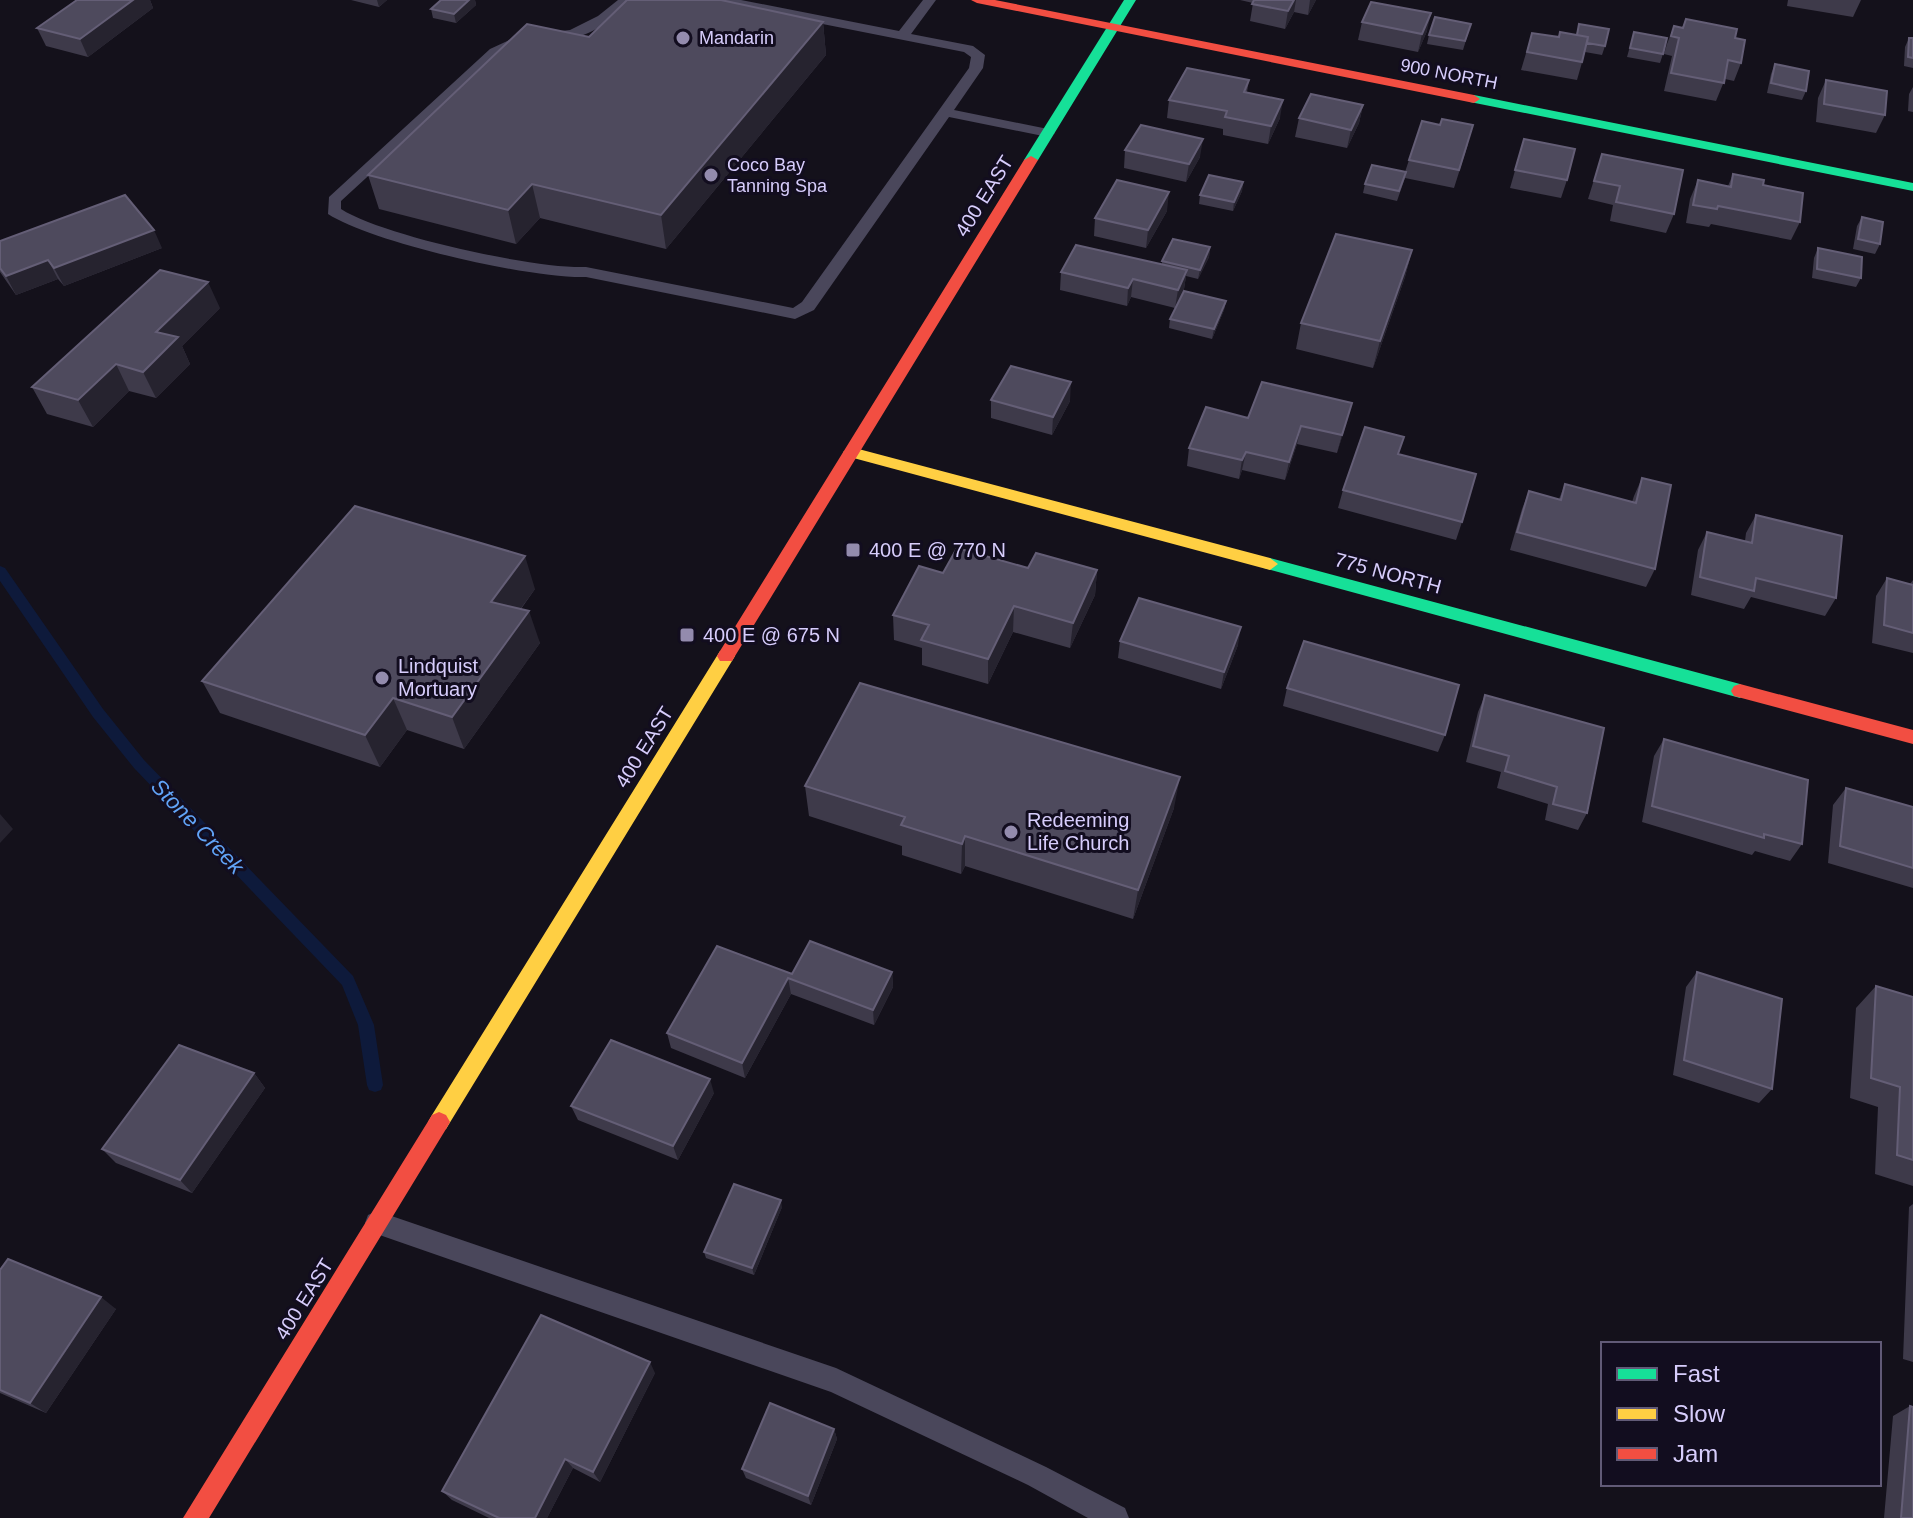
<svg xmlns="http://www.w3.org/2000/svg" width="1913" height="1518" viewBox="0 0 1913 1518" font-family="Helvetica,sans-serif">
  <style>
    .lines { fill: none; stroke-linecap: round; stroke-linejoin: round }
    .stream { fill: #0e1a3b; fill-rule: evenodd }
    .lane { fill: #4a475b; fill-rule: evenodd }
    .fast { fill: #16e098; fill-rule: evenodd }
    .slow { fill: #ffcf43; fill-rule: evenodd }
    .jam { fill: #f24e42; fill-rule: evenodd }
    .wall { fill: #3e3a4a }
    .shaded-wall { fill: #26232f }
    .building { fill: #4e4a5d; stroke: #645e76; stroke-width: 2 }
    .poi-dot { fill: #938bad; stroke: #120d1f; stroke-width: 3 }
    .labels { text-anchor: middle; stroke-width: 6; stroke-linejoin: round; paint-order: stroke }
    .far-poi-label { font-size: 18px; fill: #d7cdfc; stroke: #120d1f; text-anchor: start }
    .far-street-label { font-size: 18px; fill: #d7cdfc; stroke: #120d1f }
    .street-label { font-size: 20px; fill: #d7cdfc; stroke: #120d1f }
    .poi-label { font-size: 20px; fill: #d7cdfc; stroke: #120d1f; text-anchor: start }
    .water-label { font-size: 22px; font-style: italic; fill: #61a4f7; stroke: #120d1f }
  </style>
  <rect width="100%" height="100%" fill="#14111b"/>
  <g class="lines">
    <path class="stream" d="M0 566 5 568 103 709 144 760 353 976 374 1025 383 1085 381 1090 375 1092 369 1090 367 1085 358 1025 342 985 134 768 93 717 0 581Z"/>
    <path class="lane" d="M618 0H632C618 16 595 33 574 38 544 45 529 40 500 55L341 201V209C383 236 535 269 586 267L793 308 802 302 969 68 971 57 964 52 721 4 715 0H741L899 31 923 0H936L911 34 973 46 985 55 983 68 954 110 1048 129 1055 133 1048 137 949 117 814 310 795 319 586 277C532 279 373 243 328 214L329 197 490 49 518 36 570 30 598 16Z
      M377 1211 836 1368 1046 1467 1125 1508 1129 1518H1088L1028 1485 831 1392 368 1231 365 1223 368 1215Z"/>
    <path class="fast" d="M1124 0H1136L1038 160 1026 163 1024 160Z
      M1474 95 1913 183V191L1470 102 1468 99Z
      M1270 558 1740 684 1749 691 1740 698 1264 568 1262 564Z"/>
    <path class="slow" d="M851 447 1270 558 1278 564 1270 570 846 456 843 452Z
      M726 649 732 651 735 656 732 661 446 1129 439 1132 432 1129 428 1122 432 1115 720 651Z"/>
    <path class="jam" d="M971 0H995L1474 95 1480 99 1474 103 977 3Z
      M1031 156 1038 160 732 661H720L717 656 720 651 1024 160Z
      M1740 684 1913 730V744L1734 696 1731 691 1734 686Z
      M439 1112 446 1115 450 1122 446 1129 209 1518H183L432 1115Z"/>
  </g>
  <path class="wall" d="M77 0H150L153 8 88 57 46 46 37 28Z
    M351 0H387L379 7Z
    M441 0H475L476 5 456 23 433 18 431 9Z
    M1240 0H1316L1308 15 1294 12 1285 29 1250 21 1253 3Z
    M1788 0H1861L1853 17 1787 6Z
    M1686 19 1735 38 1741 63 1734 81 1725 79 1716 101 1664 91 1672 56 1664 54 1667 44 1674 26 1682 28Z
    M823 22 826 55 666 249 540 218 516 244 379 209 368 175 589 37Z
    M1362 22 1427 31 1418 52 1358 40Z
    M1471 24 1463 50 1427 44 1429 35Z
    M1579 24 1605 46 1602 55 1585 52 1577 80 1521 70 1532 33 1559 37 1576 35Z
    M1634 32 1663 54 1660 63 1627 57Z
    M1909 38H1913V68L1904 66 1905 47Z
    M1775 64 1806 91 1802 100 1767 93 1771 74Z
    M1249 80 1247 92 1280 118 1268 144 1223 135V129L1167 118 1169 100Z
    M1826 80 1885 115 1876 133 1816 122 1818 98Z
    M1913 87V112L1908 111 1909 94Z
    M1363 105 1359 123 1347 148 1295 137 1299 118Z
    M1524 139 1567 180 1561 198 1510 188Z
    M1468 144 1454 188 1405 178 1397 201 1363 193 1365 184 1405 172 1409 160Z
    M1125 150 1200 157 1186 182 1124 168Z
    M1602 154 1674 214 1666 233 1610 221 1613 205 1588 199Z
    M1733 174 1763 185 1800 222 1791 240 1711 224 1709 227 1686 223 1690 199 1698 180 1728 186Z
    M1243 182 1242 191 1233 211 1199 204 1200 195Z
    M1167 211 1146 248 1094 236 1095 218Z
    M1862 217 1880 244 1875 254 1853 249 1857 226Z
    M0 241 162 248 64 286 58 279 16 295 0 272Z
    M1210 247 1209 257 1198 279 1186 276 1184 289 1175 308 1131 297 1127 306 1060 290 1061 272 1162 264V261Z
    M1818 248 1861 278 1856 287 1812 278 1814 258Z
    M1412 250 1405 277 1373 368 1296 349 1301 323Z
    M1226 301 1224 310 1212 339 1169 328 1170 319Z
    M220 308 182 346 190 364 156 398 129 391 93 427 47 414 32 387Z
    M991 400 1070 401 1052 435 991 418Z
    M1352 403 1337 453 1297 444 1285 480 1242 470 1239 479 1187 466 1189 448 1248 418Z
    M1642 478 1655 569 1646 587 1510 550 1522 509 1529 491 1559 499 1565 484 1632 502 1634 496Z
    M1343 490 1462 522 1456 540 1338 508Z
    M1756 515 1836 598 1825 616 1751 597 1744 609 1691 595 1698 550 1707 532 1745 541 1746 533Z
    M1028 568 1097 570 1095 595 1070 648 1013 632 988 684 922 665V648L894 640 893 615 943 573Z
    M1887 578 1910 584 1913 580V653L1872 643 1876 596Z
    M535 589 521 609 540 643 464 749 407 730 380 767 220 713 202 681Z
    M1120 641 1238 645 1221 689 1118 658Z
    M1287 688 1445 735 1438 752 1283 706Z
    M1485 695 1587 813 1578 830 1545 820 1548 804 1497 788 1501 772 1466 762 1478 712Z
    M1664 739 1802 844 1790 861 1755 851 1752 855 1642 822 1654 756Z
    M805 786 1174 808 1133 919 965 866 961 874 902 855V846L809 816Z
    M1846 788 1913 807V888L1828 863 1833 805Z
    M892 972 893 987 874 1025 791 994 745 1078 671 1048 667 1033 792 974Z
    M1697 972 1772 1089 1759 1103 1673 1075 1686 987Z
    M1876 986 1913 997V1186L1875 1174 1878 1107 1850 1098 1856 1008Z
    M254 1073 265 1088 192 1193 116 1163 102 1149Z
    M714 1093 678 1160 578 1120 571 1106Z
    M1913 1204V1362L1903 1359 1909 1207Z
    M782 1207 754 1275 706 1258 704 1252Z
    M0 1270 116 1309 46 1413 0 1393Z
    M655 1373 600 1482 573 1468 547 1518H489L452 1500 442 1491Z
    M1910 1406 1913 1518H1884L1893 1416Z
    M834 1429 837 1439 811 1505 746 1478 742 1469Z"/>
  <path class="shaded-wall" d="M133 0H150L153 8 88 57 80 39Z
    M377 0H387L379 7Z
    M469 0H475L476 5 456 23 454 14Z
    M1294 0H1296L1294 12 1285 29 1288 11Z
    M1310 0H1316L1308 15Z
    M1431 13 1427 31 1418 52 1422 34Z
    M823 22 826 55 666 249 661 215Z
    M1283 100 1280 118 1268 144 1271 126Z
    M1363 105 1359 123 1347 148 1351 130Z
    M1203 139 1200 157 1186 182 1189 164Z
    M1243 182 1242 191 1233 211 1234 202Z
    M532 184 540 218 516 244 508 210Z
    M1169 192 1167 211 1146 248 1148 230Z
    M154 230 162 248 64 286 54 268Z
    M1210 247 1209 257 1198 279 1200 270Z
    M1412 250 1405 277 1373 368 1380 341Z
    M48 260 58 279 16 295 6 276Z
    M1187 270 1184 289 1175 308 1178 290Z
    M1133 279 1131 297 1127 306 1128 288Z
    M208 282 220 308 182 346 190 364 156 398 143 372 156 332Z
    M1226 301 1224 310 1212 339 1214 329Z
    M116 364 129 391 93 427 78 400Z
    M1071 382 1070 401 1052 435 1053 417Z
    M1352 403 1347 422 1337 453 1342 435Z
    M1301 426 1297 444 1285 480 1289 462Z
    M1246 452 1242 470 1239 479 1242 460Z
    M525 556 535 589 502 634 491 602Z
    M1097 570 1095 595 1070 648 1073 623Z
    M1014 606 1013 632 988 684V659Z
    M529 611 540 643 464 749 452 717Z
    M1241 627 1238 645 1221 689 1224 672Z
    M393 698 407 730 380 767 365 735Z
    M1180 777 1174 808 1133 919 1138 890Z
    M0 814 13 829 0 843Z
    M965 836V866L961 874 962 844Z
    M892 972 893 987 874 1025 873 1010Z
    M788 978 791 994 745 1078 742 1063Z
    M254 1073 265 1088 192 1193 180 1180Z
    M710 1079 714 1093 678 1160 673 1146Z
    M781 1200 782 1207 754 1275 752 1268Z
    M101 1297 116 1309 46 1413 30 1403Z
    M650 1362 655 1373 600 1482 593 1472Z
    M834 1429 837 1439 811 1505 808 1496Z
    M565 1459 573 1468 547 1518H535Z"/>
  <path class="building" d="M77 0H133L80 39 37 28Z
    M441 0H469L454 14 431 9Z
    M627 0H721L823 22 661 215 532 184 508 210 368 175 527 24 589 37Z
    M1254 0H1294L1288 11 1252 4Z
    M1371 2 1431 13 1422 34 1362 22Z
    M1435 17 1471 24 1465 41 1429 35Z
    M1686 19 1737 29 1735 38 1745 40 1741 63 1728 60 1724 83 1671 73 1679 38 1671 36 1674 26 1683 28Z
    M1579 24 1609 29 1605 46 1587 43 1588 37 1577 35Z
    M1560 32 1588 37 1582 62 1527 52 1532 33 1559 37Z
    M1634 32 1667 38 1663 54 1630 48Z
    M1909 38H1913V58L1908 57Z
    M1775 64 1809 71 1806 91 1771 83Z
    M1187 68 1249 80 1244 92 1283 100 1271 126 1225 117 1227 111 1169 100Z
    M1826 80 1887 91 1885 115 1824 104Z
    M1311 94 1363 105 1351 130 1299 118Z
    M1442 119 1473 125 1459 170 1409 160 1422 121 1440 125Z
    M1141 125 1203 139 1189 164 1125 150Z
    M1524 139 1575 149 1567 180 1515 170Z
    M1602 154 1683 170 1674 214 1616 202 1620 186 1594 181Z
    M1372 165 1406 172 1399 191 1365 184Z
    M1733 174 1764 180 1763 185 1803 193 1800 222 1718 206 1717 209 1693 205 1698 180 1731 187Z
    M1209 175 1243 182 1234 202 1200 195Z
    M1117 180 1169 192 1148 230 1095 218Z
    M125 195 154 230 54 268 48 260 6 276 0 268V241Z
    M1862 217 1883 222 1880 244 1858 239Z
    M1336 234 1412 250 1380 341 1301 323Z
    M1173 239 1210 247 1200 270 1162 261Z
    M1076 245 1187 270 1178 290 1133 279 1128 288 1061 272Z
    M1818 248 1862 257 1861 278 1817 269Z
    M160 270 208 282 156 332 178 337 143 372 116 364 78 400 32 387Z
    M1184 291 1226 301 1214 329 1170 319Z
    M1011 366 1071 382 1053 417 991 400Z
    M1262 382 1352 403 1342 435 1301 426 1289 462 1246 452 1242 460 1189 448 1206 407 1248 418Z
    M1365 427 1404 437 1398 454 1476 474 1462 522 1343 490Z
    M1642 478 1671 485 1655 569 1517 532 1529 491 1561 500 1565 484 1636 503Z
    M355 506 525 556 491 602 529 611 452 717 393 698 365 735 202 681Z
    M1756 515 1842 536 1836 598 1756 578 1754 591 1700 577 1707 532 1752 543Z
    M957 548 1028 568 1036 553 1097 570 1073 623 1014 606 988 659 921 640 929 625 893 615 919 566 943 573Z
    M1887 578 1913 585V633L1884 625Z
    M1139 598 1241 627 1224 672 1120 641Z
    M1304 641 1459 685 1445 735 1287 688Z
    M860 683 1180 777 1138 890 965 836 962 844 901 825 905 817 805 786Z
    M1485 695 1604 728 1587 813 1553 804 1557 787 1505 771 1509 756 1473 746Z
    M1664 739 1808 780 1802 844 1764 834V838L1652 806Z
    M1846 788 1913 807V868L1840 846Z
    M810 941 892 972 873 1010 788 978 742 1063 667 1033 717 946 792 974Z
    M1697 972 1782 999 1772 1089 1684 1060Z
    M1876 986 1913 997V1160L1897 1155 1900 1087 1871 1078Z
    M611 1040 710 1079 673 1146 571 1106Z
    M179 1045 254 1073 180 1180 102 1149Z
    M734 1184 781 1200 752 1268 704 1252Z
    M8 1259 101 1297 30 1403 0 1390V1270Z
    M541 1315 650 1362 593 1472 565 1459 535 1518H499L442 1491Z
    M770 1403 834 1429 808 1496 742 1469Z
    M1910 1406 1913 1407V1518H1901Z"/>
  <g class="poi-dot">
    <circle cx="683" cy="38" r="8"/>
    <circle cx="711" cy="175" r="8"/>
    <rect x="845" y="542" width="16" height="16" rx="4"/>
    <rect x="679" y="627" width="16" height="16" rx="4"/>
    <circle cx="382" cy="678" r="8"/>
    <circle cx="1011" cy="832" r="8"/>
  </g>
  <g class="labels">
    <g class="far-poi-label">
      <text x="699" y="44">Mandarin</text>
      <text x="727" y="171">Coco Bay<tspan x="727" dy="21">Tanning Spa</tspan></text>
    </g>
    <g class="far-street-label">
      <text transform="translate(1449 74) rotate(11)" y="6">900 NORTH</text>
    </g>
    <g class="street-label">
      <text transform="translate(984 196) rotate(-58)" y="7">400 EAST</text>
      <text transform="translate(1388 573) rotate(15)" y="7">775 NORTH</text>
      <text transform="translate(644 747) rotate(-58)" y="7">400 EAST</text>
      <text transform="translate(304 1299) rotate(-58)" y="7">400 EAST</text>
    </g>
    <g class="poi-label">
      <text x="869" y="557">400 E @ 770 N</text>
      <text x="703" y="642">400 E @ 675 N</text>
      <text x="398" y="673">Lindquist<tspan x="398" dy="23">Mortuary</tspan></text>
      <text x="1027" y="827">Redeeming<tspan x="1027" dy="23">Life Church</tspan></text>
    </g>
    <g class="water-label">
      <text transform="translate(198 826) rotate(46)" y="8">Stone Creek</text>
    </g>
  </g>
  <rect x="1601" y="1342" width="280" height="144" fill="#120d1f" stroke="#615a77" stroke-width="2"/>
  <rect x="1617" y="1368" width="40" height="12" fill="#16e098" stroke="#615a77" stroke-width="2"/>
  <text x="1673" y="1382" font-size="24" fill="#d7cdfc">Fast</text>
  <rect x="1617" y="1408" width="40" height="12" fill="#ffcf43" stroke="#615a77" stroke-width="2"/>
  <text x="1673" y="1422" font-size="24" fill="#d7cdfc">Slow</text>
  <rect x="1617" y="1448" width="40" height="12" fill="#f24e42" stroke="#615a77" stroke-width="2"/>
  <text x="1673" y="1462" font-size="24" fill="#d7cdfc">Jam</text>
</svg>
